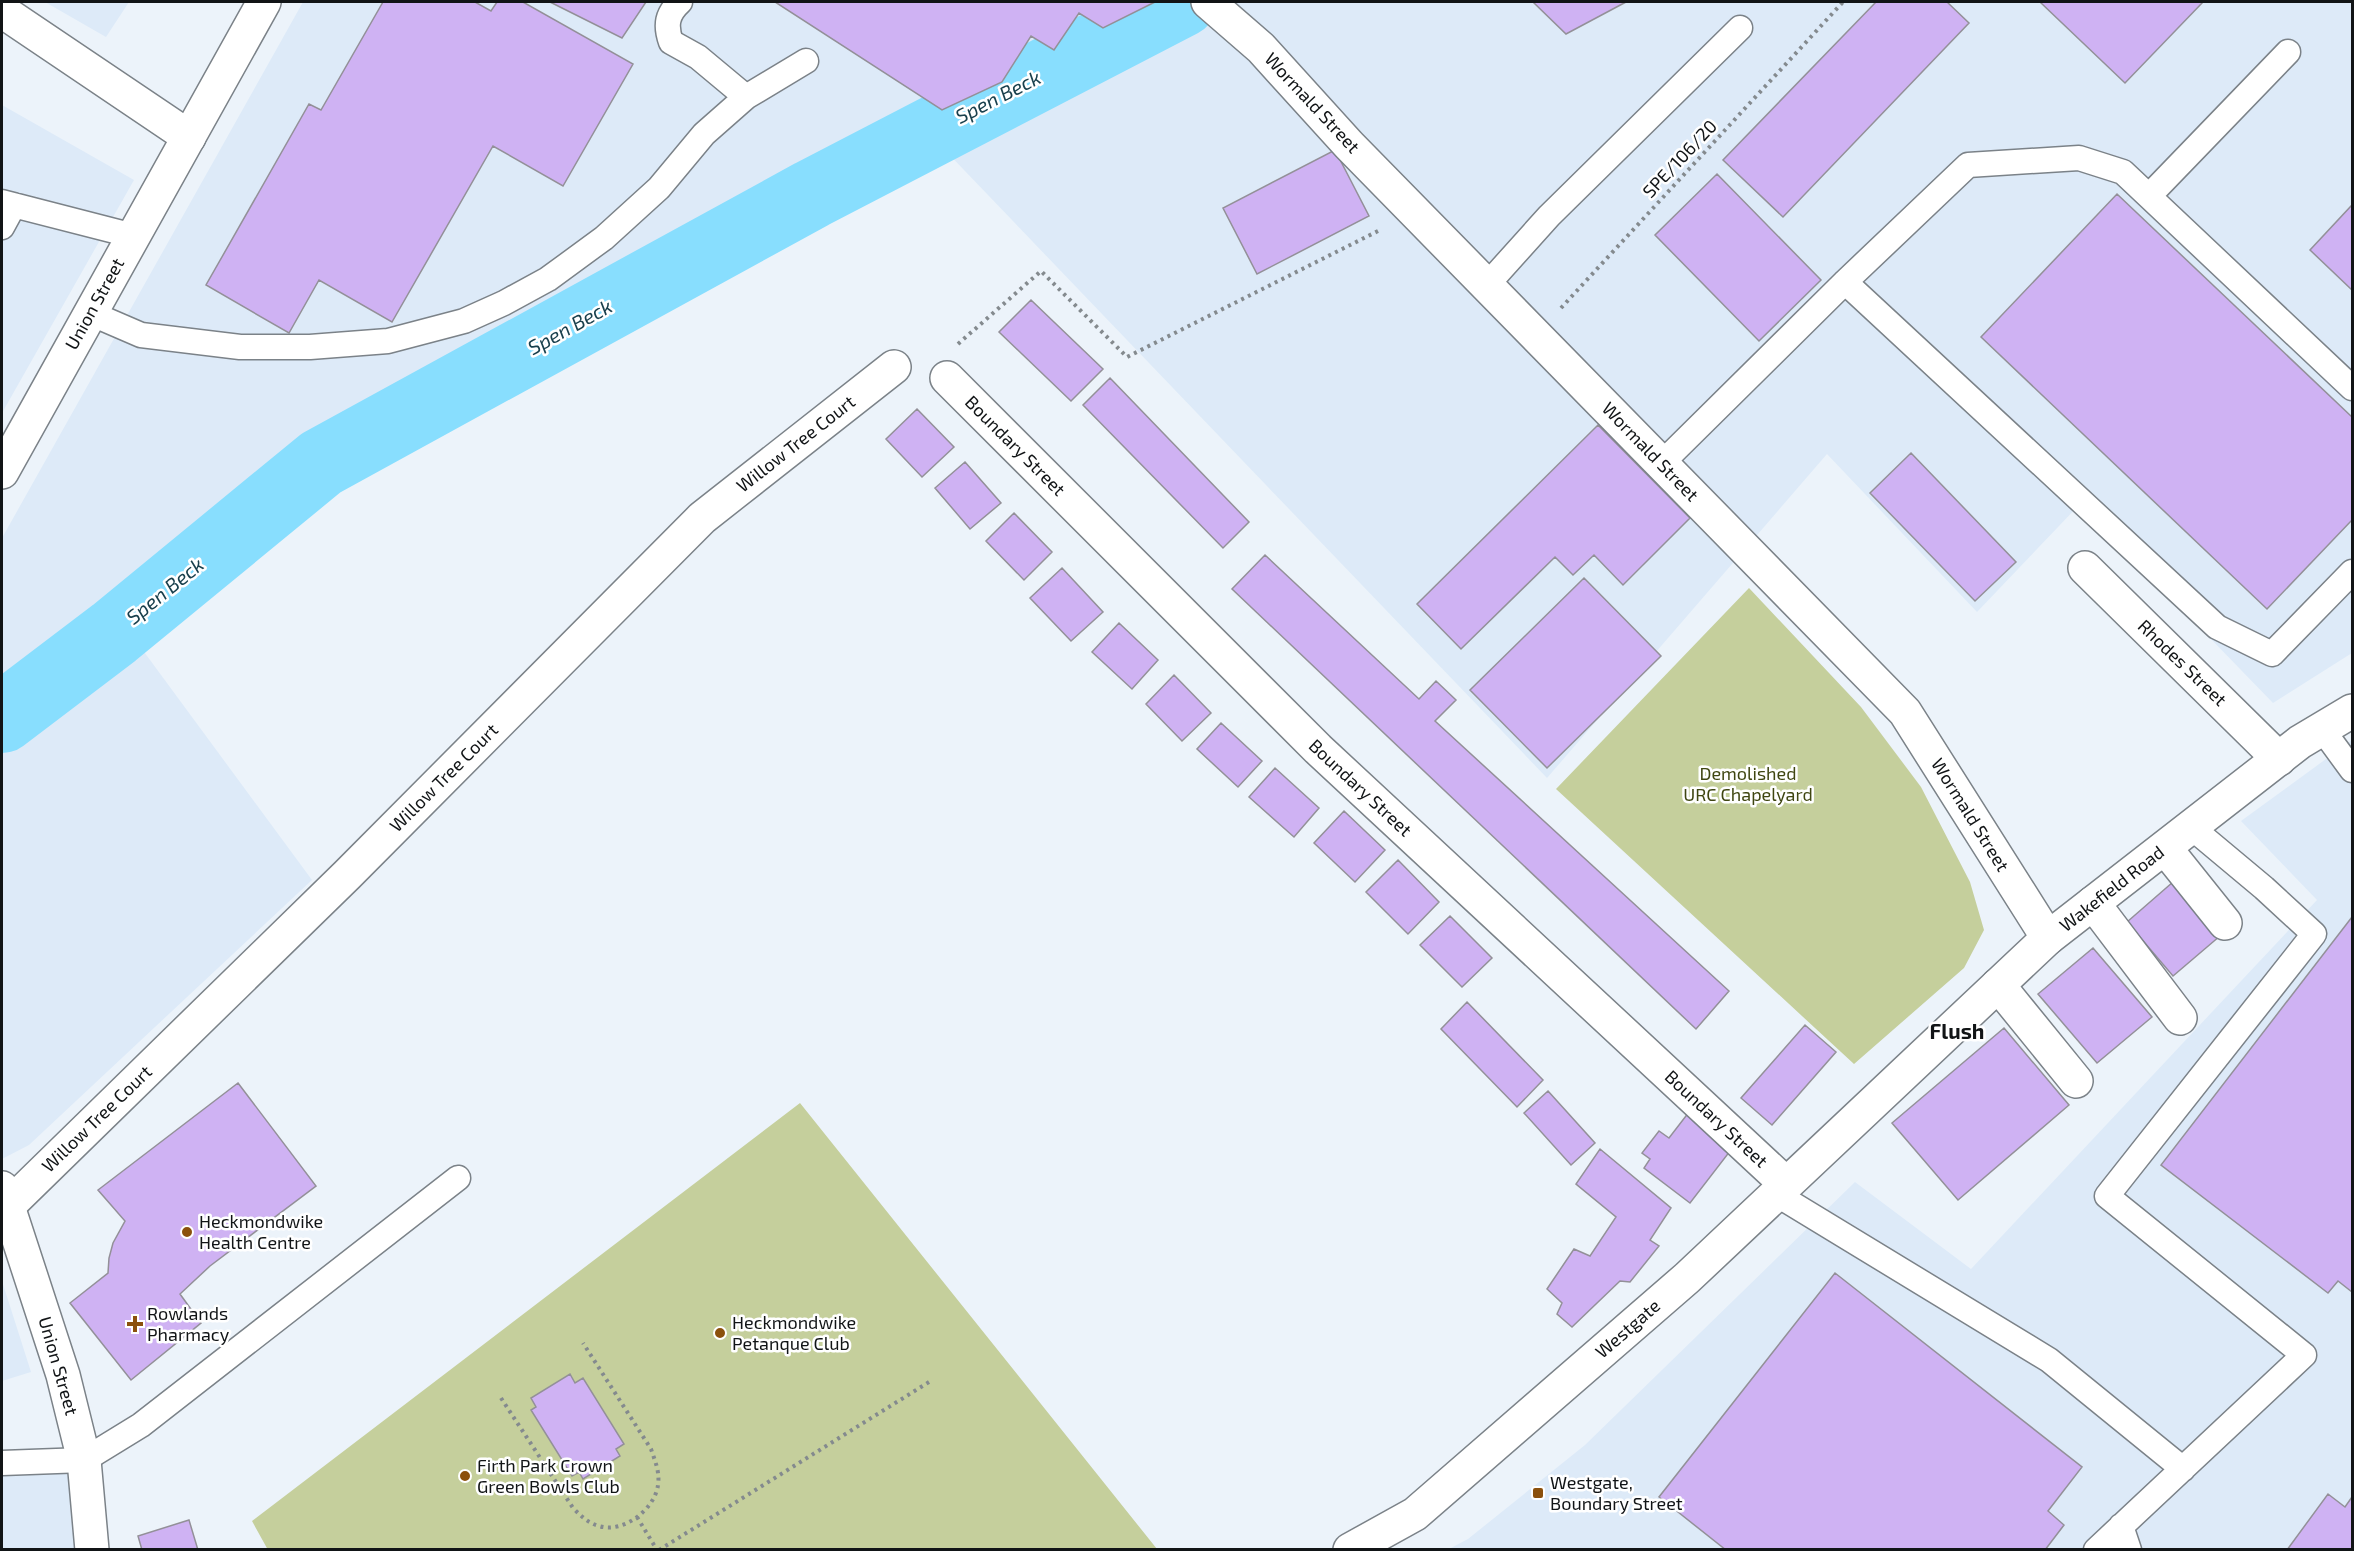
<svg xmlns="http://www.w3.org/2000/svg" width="2354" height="1551" viewBox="0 0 2354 1551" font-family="'Exo 2',sans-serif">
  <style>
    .built { fill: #ddeaf8 }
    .green { fill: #c5cf9c }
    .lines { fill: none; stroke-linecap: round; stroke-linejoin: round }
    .river { stroke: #88defe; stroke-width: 70 }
    .building { fill: #cfb2f3; stroke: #939098; stroke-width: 1.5 }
    .lane-casing { stroke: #7b8288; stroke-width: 27 }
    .street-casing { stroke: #7b8288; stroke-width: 36 }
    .secondary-casing { stroke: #7b8288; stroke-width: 36 }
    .primary-casing { stroke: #7b8288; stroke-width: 36 }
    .path { stroke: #848a8e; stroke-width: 4; stroke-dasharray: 3 4.5; stroke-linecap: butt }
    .lane { stroke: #fff; stroke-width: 24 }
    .street { stroke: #fff; stroke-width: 33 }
    .secondary { stroke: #fff; stroke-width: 33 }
    .primary { stroke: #fff; stroke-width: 33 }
    .poi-dot { fill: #8b500c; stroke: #fff; stroke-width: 2 }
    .labels { text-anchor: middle; stroke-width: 5; stroke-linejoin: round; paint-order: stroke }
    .street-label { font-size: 18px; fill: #111416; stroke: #fff }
    .park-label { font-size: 18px; fill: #3f4611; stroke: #fff }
    .poi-label { font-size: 18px; fill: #111416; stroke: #fff; text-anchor: start }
    .water-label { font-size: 20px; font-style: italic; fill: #19404d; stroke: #fff }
    .quarter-label { font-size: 21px; font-weight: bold; fill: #111416; stroke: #fff }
  </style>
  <rect width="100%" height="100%" fill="#ecf3fa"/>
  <path class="built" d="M45 2H129L106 37Z
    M303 2H2352V653L2273 703 2080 504 1977 612 1827 454 1547 778 916 120 672 240 440 368 194 535 54 646 111 607 312 880 29 1145 2 1159V538Z
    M2 105 134 180 2 413Z
    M2352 740V1549L1447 1550 1468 1539 1585 1445 1855 1182 1971 1269 2317 900 2241 821Z
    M2 1281 31 1372 2 1381Z
    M84 1460 92 1549H2V1463Z"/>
  <path class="green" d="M1749 588 1861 707 1921 787 1970 882 1984 930 1964 968 1854 1064 1556 789Z
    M800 1103 1157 1549 268 1550 252 1521Z"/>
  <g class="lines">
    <path class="river" d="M2 718 114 633 321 463 812 194 1182 2"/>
  </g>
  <path class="building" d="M383 2H475L491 11 497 2H523L633 64 563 186 493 146 392 322 319 280 289 333 206 285 309 104 321 110Z
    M550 2H646L622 38Z
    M775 2H1155L1103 28 1079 13 1054 50 1031 36 1002 82 942 110Z
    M1533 2H1626L1566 34Z
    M1876 2H1947L1969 23 1783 217 1723 160Z
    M2040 2H2203L2125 83Z
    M1335 150 1369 216 1257 274 1223 208Z
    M1717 174 1821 280 1759 341 1655 235Z
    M2117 194 2352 417V520L2267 609 1981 337Z
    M2352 205V290L2310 250Z
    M1031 300 1103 369 1071 401 999 332Z
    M1110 378 1249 522 1223 548 1083 405Z
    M917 409 954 447 922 477 886 439Z
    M1598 425 1690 518 1623 585 1594 555 1573 575 1555 557 1461 649 1417 604Z
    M1911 453 2016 562 1975 601 1870 493Z
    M965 462 1001 503 970 529 935 488Z
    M1014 513 1052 552 1024 580 986 541Z
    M1265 555 1419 699 1436 681 1456 700 1435 721 1729 991 1696 1029 1232 589Z
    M1062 568 1103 612 1071 641 1030 598Z
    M1584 578 1661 656 1547 768 1470 690Z
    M1119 623 1158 660 1132 689 1092 652Z
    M1174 675 1211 713 1182 741 1146 704Z
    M1221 723 1262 761 1238 787 1197 749Z
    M1275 768 1319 808 1294 837 1249 797Z
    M1344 811 1385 850 1355 882 1314 843Z
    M1398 860 1439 902 1408 934 1366 892Z
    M2181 875 2227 930 2173 976 2127 922Z
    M1450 916 1492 958 1462 987 1420 945Z
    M2352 917V1292L2338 1281 2328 1293 2161 1165Z
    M2093 948 2152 1017 2097 1063 2038 994Z
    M1467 1002 1543 1080 1517 1107 1441 1029Z
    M1805 1025 1836 1052 1772 1125 1741 1098Z
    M2004 1028 2069 1105 1958 1200 1892 1123Z
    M238 1083 316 1186 210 1266 180 1294 201 1323 131 1380 70 1303 108 1273 109 1258 113 1243 125 1221 98 1190Z
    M1548 1091 1595 1143 1571 1165 1524 1113Z
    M1689 1112 1734 1146 1690 1203 1644 1168 1650 1159 1642 1153 1659 1131 1669 1138Z
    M1600 1149 1671 1208 1650 1240 1659 1246 1630 1282 1620 1281 1572 1327 1557 1314 1562 1303 1547 1289 1574 1249 1590 1256 1616 1217 1576 1184Z
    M1835 1273 2082 1467 2048 1511 2064 1525 2045 1550H1726L1659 1497Z
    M570 1374 575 1383 583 1378 624 1444 616 1449 620 1456 583 1479 579 1472 572 1476 531 1410 536 1407 531 1398Z
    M2328 1494 2345 1507 2352 1497V1550H2287Z
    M189 1520 198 1550H142L138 1536Z"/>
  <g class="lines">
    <g class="lane-casing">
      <path id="lane" d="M680 2C667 14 665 25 671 42L698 57 746 97
        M2149 196 2288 52
        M2 202 134 236
        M2 227 14 205
        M1845 282 2217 627 2272 654 2352 572
        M1487 285 1549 216 1740 28
        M90 313 141 335 240 347H310L388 341 464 321 504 303 548 279 604 238 659 188 704 134 746 97 806 61
        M1662 463 1845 282 1968 165 2079 158 2123 172 2352 388
        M2322 729 2352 770
        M1776 1194 2049 1360 2183 1469
        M2 1463 84 1460 141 1425 458 1178
        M2121 1526 2129 1550
        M2096 1550 2304 1355 2107 1196 2314 934 2264 888 2191 827"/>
    </g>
    <g class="street-casing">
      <path id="street" d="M1208 2 1261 48 1349 145 1905 712 2048 938
        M5 13 189 137
        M947 378 1318 749 1786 1184
        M2085 568 2279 759
        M2165 848 2225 923
        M2093 903 2180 1018
        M1998 985 2076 1081
        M8 1206 347 875 702 518 894 367"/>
    </g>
    <g class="secondary-casing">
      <path id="secondary" d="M2 472 264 2
        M2 1188 63 1375 84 1460 92 1550"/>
    </g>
    <g class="primary-casing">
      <path id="primary" d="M1350 1550 1415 1514 1687 1278 2048 938 2300 742 2352 711"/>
    </g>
    <path class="path" d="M1561 308 1843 2
      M958 344 1041 271 1127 357 1380 230
      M501 1398 573 1508C581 1516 588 1523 599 1526 623 1534 655 1509 658 1485 660 1472 655 1461 651 1449L583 1343
      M637 1517 657 1550
      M659 1550 929 1382"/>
    <use href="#lane" class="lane"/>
    <use href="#street" class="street"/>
    <use href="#secondary" class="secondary"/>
    <use href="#primary" class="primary"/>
  </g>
  <g class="poi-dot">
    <circle cx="187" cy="1232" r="6"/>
    <path d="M132 1315h6v6h6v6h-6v6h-6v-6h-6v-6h6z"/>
    <circle cx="720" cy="1333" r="6"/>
    <circle cx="465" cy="1476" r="6"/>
    <rect x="1532" y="1487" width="12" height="12" rx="3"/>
  </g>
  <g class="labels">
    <g class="street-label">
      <text transform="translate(1312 103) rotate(47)" y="6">Wormald Street</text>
      <text transform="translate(1680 159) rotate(-47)" y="6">SPE/106/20</text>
      <text transform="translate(95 304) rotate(-61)" y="6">Union Street</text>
      <text transform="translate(796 444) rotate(-38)" y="6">Willow Tree Court</text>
      <text transform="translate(1015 446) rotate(45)" y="6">Boundary Street</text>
      <text transform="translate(1650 452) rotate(46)" y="6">Wormald Street</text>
      <text transform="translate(2182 663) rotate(44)" y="6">Rhodes Street</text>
      <text transform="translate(444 778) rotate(-45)" y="6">Willow Tree Court</text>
      <text transform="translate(1360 788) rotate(43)" y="6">Boundary Street</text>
      <text transform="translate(1970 815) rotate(58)" y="6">Wormald Street</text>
      <text transform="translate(2112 889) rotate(-38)" y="6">Wakefield Road</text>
      <text transform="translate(97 1119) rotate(-44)" y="6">Willow Tree Court</text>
      <text transform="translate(1716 1119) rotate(43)" y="6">Boundary Street</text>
      <text transform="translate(1628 1329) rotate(-41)" y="6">Westgate</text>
      <text transform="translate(58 1366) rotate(74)" y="6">Union Street</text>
    </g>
    <g class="park-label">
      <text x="1748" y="780">Demolished<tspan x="1748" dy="21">URC Chapelyard</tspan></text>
    </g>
    <g class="poi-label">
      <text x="199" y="1228">Heckmondwike<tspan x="199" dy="21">Health Centre</tspan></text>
      <text x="147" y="1320">Rowlands<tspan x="147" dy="21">Pharmacy</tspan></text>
      <text x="732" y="1329">Heckmondwike<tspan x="732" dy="21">Petanque Club</tspan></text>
      <text x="477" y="1472">Firth Park Crown<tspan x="477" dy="21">Green Bowls Club</tspan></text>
      <text x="1550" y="1489">Westgate,<tspan x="1550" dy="21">Boundary Street</tspan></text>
    </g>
    <g class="water-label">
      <text transform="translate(998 97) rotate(-27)" y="7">Spen Beck</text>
      <text transform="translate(570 327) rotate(-29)" y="7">Spen Beck</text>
      <text transform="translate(165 591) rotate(-39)" y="7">Spen Beck</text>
    </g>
    <g class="quarter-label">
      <text x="1957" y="1039">Flush</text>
    </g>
  </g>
  <rect width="2354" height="1551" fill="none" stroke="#111416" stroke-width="6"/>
</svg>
